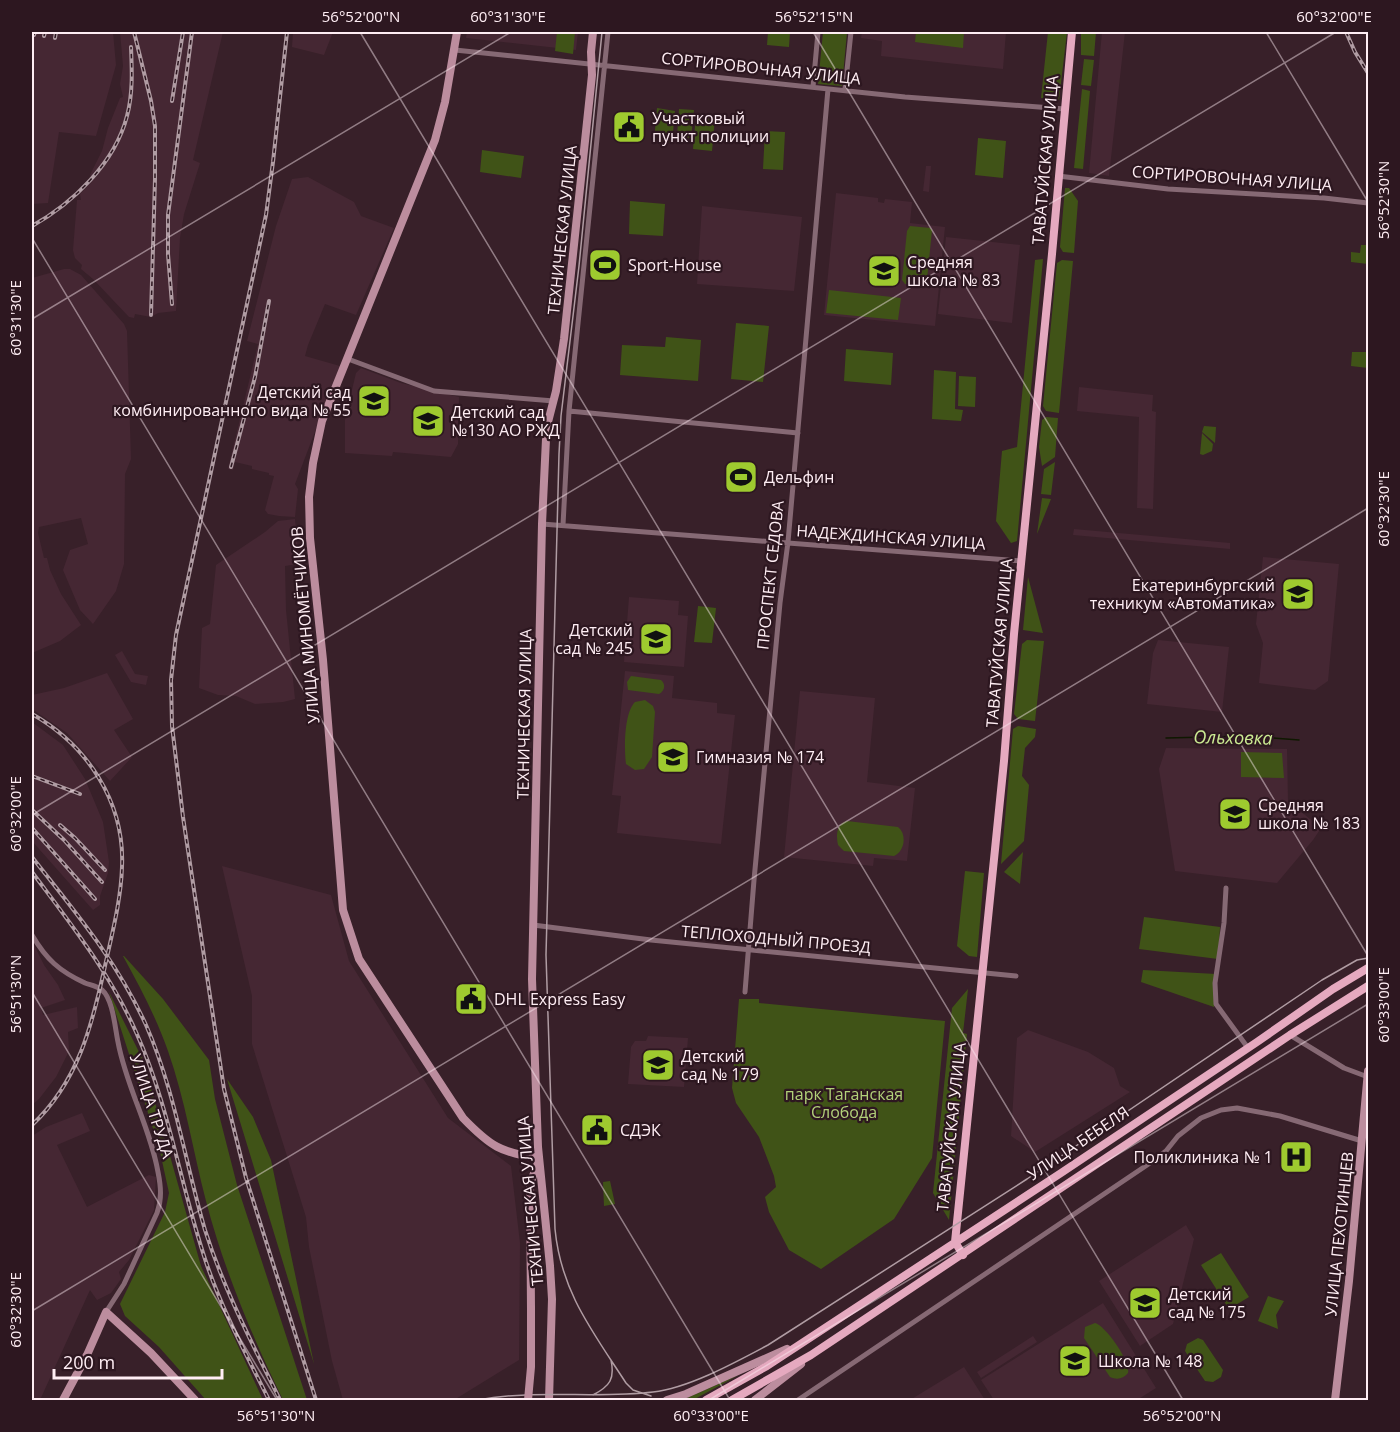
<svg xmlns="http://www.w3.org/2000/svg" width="1400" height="1432" viewBox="0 0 1400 1432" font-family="'Open Sans',sans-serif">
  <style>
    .built { fill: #452733 }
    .green { fill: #405317 }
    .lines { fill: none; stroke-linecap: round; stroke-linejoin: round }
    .stream { stroke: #0f1800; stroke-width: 1.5 }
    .street { stroke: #866974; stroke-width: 5 }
    .secondary { stroke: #bc8d9e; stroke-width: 8 }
    .primary { stroke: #e5a9bf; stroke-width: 8 }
    .tram { stroke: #b09ca3; stroke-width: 1.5 }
    .rail-casing { stroke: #b09ca3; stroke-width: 4 }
    .rail { stroke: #2d1720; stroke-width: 1.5; stroke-dasharray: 4.5; stroke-linecap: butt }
    .secondary-bridge { stroke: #bc8d9e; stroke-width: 8 }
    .ticks { fill: none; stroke: #ffeef4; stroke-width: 1.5; stroke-opacity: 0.45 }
    .labels { text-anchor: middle; stroke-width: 4.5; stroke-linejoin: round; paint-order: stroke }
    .street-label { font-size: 16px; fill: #ffeef4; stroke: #2d1720 }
    .poi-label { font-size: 16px; fill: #ffeef4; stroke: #2d1720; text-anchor: start }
    .park-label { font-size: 16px; fill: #b2d179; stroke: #2d1720 }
    .water-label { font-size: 18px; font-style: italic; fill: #ccec93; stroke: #2d1720 }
    .neatline { fill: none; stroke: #ffeef4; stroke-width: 2 }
    .ticks-label { font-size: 15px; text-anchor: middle; fill: #ffeef4 }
  </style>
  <rect width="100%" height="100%" fill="#382029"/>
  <path class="built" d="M32 32H113L116 65 96 136 59 132 48 203 32 204Z
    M120 32H223L193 160 200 163 184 214 180 238 176 311 158 313 151 317 135 314 134 318 129 317 93 279 81 269 82 265 75 258 73 250 77 200H81L80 194 93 180 90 175 102 151 108 128 120 98 123 97 120 84 123 66Z
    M293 32H333L324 55 292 47Z
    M467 32H578L576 50 466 38Z
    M862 32H1006L1003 69 881 56 882 41 861 38Z
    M1102 32H1125L1109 176 1089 173Z
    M926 166H931L929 192 923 191Z
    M308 177 354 202 361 216 394 228 356 315 325 304 308 345 305 356 340 366 295 484 298 489 295 517 279 516 268 514 265 510 274 476 269 475V473L252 469V466L235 462 233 470 228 469 258 344 247 341 276 226 292 179Z
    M836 193 878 198V202L884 203 885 199 912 202 910 223 945 227 935 326 824 315Z
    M702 206 802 217 794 291 697 284Z
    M946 237 1020 245 1012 323 938 314Z
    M64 269H70L81 275 124 324 127 331 131 459 125 474 124 564 116 591 93 624 80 610 63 570 70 550 88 544 81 518 39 527 38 533 44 558H47L50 570 61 594 81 625 60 641 32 653V278Z
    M361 368 401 383 459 397 458 444 451 457 393 452 392 456 345 453V419L356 373Z
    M1079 387 1153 395 1152 411 1156 412 1153 509 1137 508 1139 417 1077 411Z
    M295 519 298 551 305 558V563L285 566 286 610 295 699 283 702 255 704 236 696 218 695 199 688 202 628 210 624 216 565 265 532 278 521Z
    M1074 529 1230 543V549L1073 535Z
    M1263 557 1339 564 1328 681 1315 690 1259 683 1263 643 1256 624Z
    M629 597 679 601 678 615 688 616 684 667 624 662Z
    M1158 640 1229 647 1222 712 1147 704 1153 653Z
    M122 651 135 674 148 676 146 685 131 682 115 655Z
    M625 671 674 676 672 698 717 703V713L735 715 721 844 617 833 621 796 612 795Z
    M107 673 133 719 114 730 132 757 110 781 67 733 32 709V695L64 688Z
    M800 691 875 698 867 782 915 788 907 861 874 858 873 866 784 857Z
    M32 722 63 745 85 779 103 822 109 862 108 873 100 896V905L93 910 32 841Z
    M1166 748 1287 749 1288 801 1321 828 1313 840 1277 883 1175 871 1159 769Z
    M222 866 331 895 349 961 448 1118 511 1166 520 1243 519 1360 454 1400H343L332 1361 309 1247 306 1217 252 1044V996Z
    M32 941 44 965 58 985 65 1000 41 1008 43 1015 77 1007 78 1028 68 1032 69 1051 56 1077 39 1099 32 1105Z
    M1028 1030 1088 1052 1114 1068 1120 1086 1130 1092 1035 1152 1011 1136 1017 1038Z
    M648 1036 688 1038 684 1087 628 1084 631 1047 635 1041H646Z
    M82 1113 90 1131 57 1145 87 1207 149 1175 156 1177 154 1210 129 1260 119 1272 121 1279 111 1293 97 1300 90 1290 40 1400H32V1136L46 1127Z
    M1186 1225 1194 1239 1173 1324 1140 1346 1099 1281Z
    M1103 1303 1156 1388 1137 1400H994L981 1380Z
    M1033 1336 1037 1342 981 1378 977 1372Z
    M964 1367 985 1400H910Z"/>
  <path class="green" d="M557 32H575L573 54 555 51Z
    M768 32H790L789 47 767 45Z
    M823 32H847L842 86 818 84Z
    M916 32H964L963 48 915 42Z
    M1048 32H1067L1059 100 1041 98Z
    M1081 32H1096L1094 56 1081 55Z
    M1084 59 1094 60 1091 86 1081 85Z
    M1082 89 1090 91 1083 169 1074 168Z
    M657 108 675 111 672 143 654 141Z
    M679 109 694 110 691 138 677 136Z
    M696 115 715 118 712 151 693 149Z
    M765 131 785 132 783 170 763 169Z
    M978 138 1006 141 1003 178 975 175Z
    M482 150 524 156 521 178 480 172Z
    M1065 188H1069L1078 201 1074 253 1063 252 1060 247Z
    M630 201 665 204 663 236 629 234Z
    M910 226 930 228 932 230 927 280 923 286 905 284 902 280 907 231Z
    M1361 245H1368V264L1351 262V252L1360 253Z
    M1043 259 1017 541 1011 543 996 521 1002 451 1017 447 1035 260Z
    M1062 260 1073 261 1059 413 1046 411 1043 406 1057 263Z
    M829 290 901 298 898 320 826 313Z
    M736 323 769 326 763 382 731 379Z
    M666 337 701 340 698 381 620 375 622 345 665 347Z
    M846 349 893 353 891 385 844 381Z
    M1352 352H1368V368L1351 366Z
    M934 370 956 372 955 409 963 410 961 421 932 419Z
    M959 376 976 377 975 407 958 406Z
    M1046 417 1058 418 1055 457 1042 466 1039 447 1042 420Z
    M1204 426 1216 427 1215 443 1202 432Z
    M1202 433 1213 444 1212 451 1203 455 1200 454Z
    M1055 462 1051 495 1041 494 1044 469Z
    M1042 498 1051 499 1037 534Z
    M1028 577 1043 633 1023 630Z
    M698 606 716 608 712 643 694 642Z
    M1027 640 1044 641 1035 721 1018 719 1014 714 1022 644Z
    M631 676 661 680C666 684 665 691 659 694L628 690 627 682Z
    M645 700 653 706 655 712 652 757 644 769 635 770 626 764C624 749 624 713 635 702Z
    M1018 726 1036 729 1035 737 1025 748 1022 776 1029 785 1024 841 1001 864 1013 729Z
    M1241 752 1282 753 1284 778 1241 777Z
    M847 821 898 827C907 834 905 851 894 856L844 851 838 845C836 836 836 824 847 821Z
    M1023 852 1020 884 1004 872Z
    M965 871 984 873 977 957 969 956 957 946Z
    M1144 917 1220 927 1218 959 1139 949Z
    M123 956H124L163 999 209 1060 215 1099 237 1185 307 1400H283C252 1336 224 1270 206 1201 193 1151 185 1099 168 1051 156 1017 140 987 123 956Z
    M1143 970 1216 974 1214 1007 1141 982Z
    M968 989 963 1033 967 1034 949 1220 933 1193 952 1008Z
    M109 992 143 1060 201 1266 263 1400H206L159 1347 125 1316 120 1304 165 1212 169 1193 159 1147Z
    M739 999H759V1003L945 1021 932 1158 894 1219 821 1269 789 1250 769 1212 765 1197 776 1187 774 1176 759 1137 736 1103 732 1088Z
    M227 1079 253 1117 271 1160 314 1364Z
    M610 1181 615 1204 604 1206 603 1182Z
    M1221 1253 1249 1297 1229 1309 1201 1265Z
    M1268 1296 1284 1301 1276 1315 1278 1329 1258 1321Z
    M1095 1323C1106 1326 1131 1362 1128 1373 1123 1379 1117 1380 1110 1377L1084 1338 1085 1327Z
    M1198 1338 1203 1340 1223 1370 1221 1377 1213 1382 1205 1381 1185 1351 1187 1344Z
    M739 1375 693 1400H679L687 1398Z"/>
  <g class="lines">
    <path class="stream" d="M1166 738 1250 736 1299 740"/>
    <path class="street" d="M455 50 905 97 1065 109
      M813 87 818 32
      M845 89 851 32
      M1058 176 1168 189 1324 198 1368 203
      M348 359 434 391 554 401
      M569 411 798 433
      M542 524 1021 561
      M563 525 569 411 608 32
      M1226 888 1224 923 1215 983 1216 1004 1248 1048
      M533 925 651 940 1016 976
      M32 935C46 959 59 971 85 983 90 985 97 986 102 990 113 999 115 1028 118 1042 126 1086 150 1127 158 1172 161 1187 162 1199 157 1213L124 1284 106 1312
      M745 992 754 880 780 603 788 542 828 89
      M1290 1035 1344 1068 1368 1077
      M798 1400 1153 1161 1166 1151 1178 1136 1201 1118 1221 1110 1237 1108 1280 1116 1362 1141"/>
    <path class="secondary" d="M457 32 445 102 435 140 322 421 313 463 309 497 310 538 323 660 343 910 359 959 463 1118C490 1146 501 1153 539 1158
      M531 1308 530 1184 539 1160
      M63 1400 87 1355 106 1312 151 1353 195 1400
      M549 1400 552 1299 550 1266 538 1147 532 979 542 524 546 439 548 422 556 391 564 339 592 75 591 52 593 32
      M667 1400 686 1394 787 1349
      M755 1400 801 1364
      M1335 1400 1349 1281 1368 1071"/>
    <path class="primary" d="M963 1255 955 1242 1004 761 1014 634 1052 254 1072 32
      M706 1400 767 1366 1061 1173 1257 1042 1333 989 1368 968
      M732 1400 811 1355 1290 1035 1368 986"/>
    <path class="tram" d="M602 32 579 266 561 416 559 454 546 955 555 1229C561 1292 593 1332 626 1383L633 1390 651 1396
      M593 1395C610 1386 615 1379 611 1360
      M478 1400C535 1389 596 1399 653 1392 689 1388 736 1362 768 1345L1027 1179 1322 980 1357 960 1368 958"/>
    <g class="rail-casing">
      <path id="rail" d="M134 32 151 101 155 126V179L151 315
        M287 32 273 162 266 215 176 635 171 680 172 726 183 817 224 1089 246 1178 316 1400
        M1346 32 1355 52 1368 73
        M34 35 35 32
        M44 36 45 32
        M55 38 56 32
        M172 101 183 32
        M32 226C73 203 115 163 127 116 133 94 132 70 131 47
        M172 304 168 254V215L192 32
        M231 467 255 377 269 301
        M32 714C87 745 125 802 122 867 121 900 112 934 105 966 92 1026 78 1082 32 1125
        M32 776 80 794
        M32 810 64 840 102 882
        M60 825 75 838 105 870
        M32 828 95 899
        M32 857C75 912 117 961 146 1025 175 1091 185 1162 205 1230 224 1290 253 1345 280 1400
        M32 872C70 923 110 973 136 1032 169 1105 180 1184 205 1259 221 1308 246 1354 269 1400"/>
    </g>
    <use href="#rail" class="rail"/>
    <path class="secondary-bridge" d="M528 1400 531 1367V1308"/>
  </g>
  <path class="ticks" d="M360 32 1183 1400M813 32 1368 956M1266 32 1368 202M32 238 730 1400M32 319 511 32M32 815 1336 32M32 992 277 1400M32 1311 1368 508M709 1400 1368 1004"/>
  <defs>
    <g id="civic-square" transform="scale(1.725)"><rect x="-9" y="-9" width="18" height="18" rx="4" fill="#9eca2f" stroke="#2d1720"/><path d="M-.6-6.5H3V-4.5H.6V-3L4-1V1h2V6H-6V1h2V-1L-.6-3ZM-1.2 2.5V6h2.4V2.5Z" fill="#111"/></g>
    <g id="stadium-square" transform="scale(1.725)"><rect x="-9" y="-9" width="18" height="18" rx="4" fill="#9eca2f" stroke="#2d1720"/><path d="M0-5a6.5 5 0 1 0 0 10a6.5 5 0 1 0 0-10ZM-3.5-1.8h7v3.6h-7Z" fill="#111"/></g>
    <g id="school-square" transform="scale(1.725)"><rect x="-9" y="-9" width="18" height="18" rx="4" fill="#9eca2f" stroke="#2d1720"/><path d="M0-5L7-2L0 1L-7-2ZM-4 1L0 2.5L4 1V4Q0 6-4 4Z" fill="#111"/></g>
    <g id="university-square" transform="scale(1.725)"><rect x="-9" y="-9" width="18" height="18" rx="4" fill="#9eca2f" stroke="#2d1720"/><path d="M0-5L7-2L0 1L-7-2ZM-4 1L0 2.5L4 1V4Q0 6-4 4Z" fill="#111"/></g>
    <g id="hospital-square" transform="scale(1.725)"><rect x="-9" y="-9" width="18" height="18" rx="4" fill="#9eca2f" stroke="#2d1720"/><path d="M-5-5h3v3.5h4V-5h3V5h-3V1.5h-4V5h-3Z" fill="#111"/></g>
  </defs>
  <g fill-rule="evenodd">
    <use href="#civic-square" x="629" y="127"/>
    <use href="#stadium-square" x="605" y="265"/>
    <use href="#school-square" x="884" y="271"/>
    <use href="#school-square" x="374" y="401"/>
    <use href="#school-square" x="428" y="421"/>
    <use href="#stadium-square" x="741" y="477"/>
    <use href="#university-square" x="1298" y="594"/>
    <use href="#school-square" x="656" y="639"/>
    <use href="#school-square" x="673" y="757"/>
    <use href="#school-square" x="1235" y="814"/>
    <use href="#civic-square" x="471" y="999"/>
    <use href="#school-square" x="658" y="1065"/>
    <use href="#civic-square" x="597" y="1130"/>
    <use href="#hospital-square" x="1296" y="1157"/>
    <use href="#school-square" x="1145" y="1303"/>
    <use href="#school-square" x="1075" y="1361"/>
  </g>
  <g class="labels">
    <g class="street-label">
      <text transform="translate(761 68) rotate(6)" y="6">СОРТИРОВОЧНАЯ УЛИЦА</text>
      <text transform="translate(1045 160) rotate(-85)" y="6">ТАВАТУЙСКАЯ УЛИЦА</text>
      <text transform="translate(1232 178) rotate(4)" y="6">СОРТИРОВОЧНАЯ УЛИЦА</text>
      <text transform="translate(562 230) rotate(-84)" y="6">ТЕХНИЧЕСКАЯ УЛИЦА</text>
      <text transform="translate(891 537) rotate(4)" y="6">НАДЕЖДИНСКАЯ УЛИЦА</text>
      <text transform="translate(770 575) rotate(-84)" y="6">ПРОСПЕКТ СЕДОВА</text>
      <text transform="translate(305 625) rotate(-95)" y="6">УЛИЦА МИНОМЁТЧИКОВ</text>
      <text transform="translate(999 643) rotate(-85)" y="6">ТАВАТУЙСКАЯ УЛИЦА</text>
      <text transform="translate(524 714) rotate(-89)" y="6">ТЕХНИЧЕСКАЯ УЛИЦА</text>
      <text transform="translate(776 939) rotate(5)" y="6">ТЕПЛОХОДНЫЙ ПРОЕЗД</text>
      <text transform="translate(152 1106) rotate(72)" y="6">УЛИЦА ТРУДА</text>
      <text transform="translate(951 1127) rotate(-84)" y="6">ТАВАТУЙСКАЯ УЛИЦА</text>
      <text transform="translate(1078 1143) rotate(-34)" y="6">УЛИЦА БЕБЕЛЯ</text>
      <text transform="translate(530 1201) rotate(-95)" y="6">ТЕХНИЧЕСКАЯ УЛИЦА</text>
      <text transform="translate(1339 1234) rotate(-84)" y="6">УЛИЦА ПЕХОТИНЦЕВ</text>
    </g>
    <g class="poi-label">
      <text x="652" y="124">Участковый<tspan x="652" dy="18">пункт полиции</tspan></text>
      <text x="907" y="268">Средняя<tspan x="907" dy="18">школа № 83</tspan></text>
      <text x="628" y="271">Sport-House</text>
      <text x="351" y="398" text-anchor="end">Детский сад<tspan x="351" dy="18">комбинированного вида № 55</tspan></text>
      <text x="451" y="418">Детский сад<tspan x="451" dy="18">№130 АО РЖД</tspan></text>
      <text x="764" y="483">Дельфин</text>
      <text x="1275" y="591" text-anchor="end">Екатеринбургский<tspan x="1275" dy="18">техникум «Автоматика»</tspan></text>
      <text x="633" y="636" text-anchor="end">Детский<tspan x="633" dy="18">сад № 245</tspan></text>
      <text x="696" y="763">Гимназия № 174</text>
      <text x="1258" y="811">Средняя<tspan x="1258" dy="18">школа № 183</tspan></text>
      <text x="494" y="1005">DHL Express Easy</text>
      <text x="681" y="1062">Детский<tspan x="681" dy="18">сад № 179</tspan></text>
      <text x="620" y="1136">СДЭК</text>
      <text x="1273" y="1163" text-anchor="end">Поликлиника № 1</text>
      <text x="1168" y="1300">Детский<tspan x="1168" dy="18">сад № 175</tspan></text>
      <text x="1098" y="1367">Школа № 148</text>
    </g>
    <g class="park-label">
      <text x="844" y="1100">парк Таганская<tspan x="844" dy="18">Слобода</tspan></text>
    </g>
    <g class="water-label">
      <text transform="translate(1233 738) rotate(1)" y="6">Ольховка</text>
    </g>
  </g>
  <rect width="1400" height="1432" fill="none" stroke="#2d1720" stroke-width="66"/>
  <path d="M54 1369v9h168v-9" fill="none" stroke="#ffeef4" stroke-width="3"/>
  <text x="63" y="1369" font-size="18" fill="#ffeef4" stroke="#2d1720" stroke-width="4.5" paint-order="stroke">200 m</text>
  <rect x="33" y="33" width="1334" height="1366" class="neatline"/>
  <g class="ticks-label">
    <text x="361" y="22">56°52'00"N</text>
    <text x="508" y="22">60°31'30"E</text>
    <text x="814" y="22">56°52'15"N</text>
    <text x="1334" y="22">60°32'00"E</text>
    <text transform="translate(1384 200) rotate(-90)" y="5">56°52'30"N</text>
    <text transform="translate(16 318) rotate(-90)" y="5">60°31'30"E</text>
    <text transform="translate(1384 509) rotate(-90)" y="5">60°32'30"E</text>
    <text transform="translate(16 814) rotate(-90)" y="5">60°32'00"E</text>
    <text transform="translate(16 994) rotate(-90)" y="5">56°51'30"N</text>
    <text transform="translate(1384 1005) rotate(-90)" y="5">60°33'00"E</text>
    <text transform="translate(16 1310) rotate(-90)" y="5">60°32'30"E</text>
    <text x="276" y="1421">56°51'30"N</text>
    <text x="711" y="1421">60°33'00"E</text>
    <text x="1182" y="1421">56°52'00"N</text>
  </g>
</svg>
